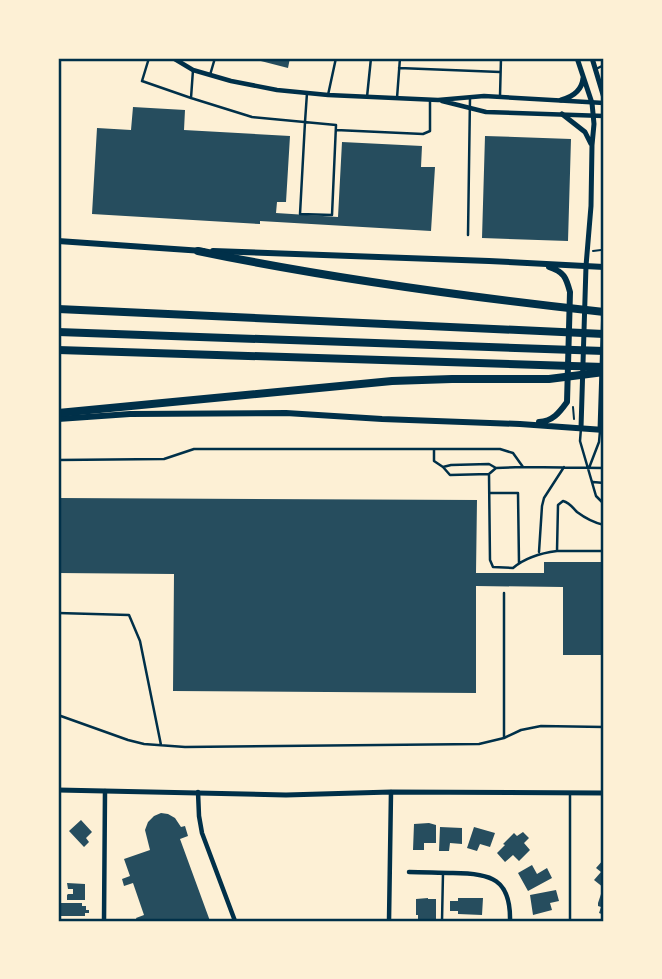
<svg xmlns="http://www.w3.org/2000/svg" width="662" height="979" viewBox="0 0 662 979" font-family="Poppins,sans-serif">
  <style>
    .building { fill: #264d5e }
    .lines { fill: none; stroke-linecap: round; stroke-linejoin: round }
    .path { stroke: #003049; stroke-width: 2 }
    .service { stroke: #003049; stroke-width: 2.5 }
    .minor { stroke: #003049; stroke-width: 4.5 }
    .tertiary { stroke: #003049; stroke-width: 5 }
    .secondary { stroke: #003049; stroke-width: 6 }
    .motorway { stroke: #003049; stroke-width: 8 }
    .neatline { fill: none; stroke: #003049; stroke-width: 2.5 }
  </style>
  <rect width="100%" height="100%" fill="#fdf0d5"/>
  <path class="building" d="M249 58H290L288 68Z
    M133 107 185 110 184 130 290 136 286 202H277L276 213 338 217 342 142 422 146 421 167H435L431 231 260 221V224L92 214 97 128 131 130Z
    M485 136 571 139 568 241 482 238Z
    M58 498 477 500 476 573H544V562H604V655H563V587L476 586V693L173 691 174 574 58 573Z
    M161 813 168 814 175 818 181 827 185 826 188 836 180 839 210 921H137L136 918 144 915 133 883 124 886 122 879 130 876 124 859 150 850 145 830 148 822 154 816Z
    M81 820 92 832 86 838 89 842 84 847 69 831Z
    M429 823 436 825V843H424V850H413L414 824Z
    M440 827 462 828V844L450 843 449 851H439Z
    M474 827 495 833 490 847 480 844 477 851 467 848Z
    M523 832 529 838 524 843 530 850 519 861 513 855 505 862 497 853 505 845 503 844 514 833 517 836Z
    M604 859V888L594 880 601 872 596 868Z
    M532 865 537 874 547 868 552 878 528 891 518 873Z
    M67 883 85 884V900H67V895L68 894H73V889H68Z
    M556 890 559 901 550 903 552 910 533 915 530 895Z
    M601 894 604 895V915L599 913 601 907 598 906V903Z
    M428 898V899H436V921L418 919V915H416V899Z
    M458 898H483L482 915 458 914V911H450V901H458Z
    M58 903H82V906H86V910H89V913H85V916H61V910H58Z"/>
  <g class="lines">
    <path class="path" d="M593 251 601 250
      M573 407 574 419"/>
    <path class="service" d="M149 58 142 81 191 98
      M399 68 500 72
      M596 69 604 65
      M193 70 191 98 252 117 336 125 332 215 300 214 305 122 307 93
      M210 75 215 58
      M328 95 336 58
      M500 96 501 58
      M367 97 371 58
      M397 98 400 58
      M336 130 423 134 430 131V100
      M468 235 470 98
      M581 428 580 441 596 496 604 504
      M434 449V461L443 467
      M58 460 164 459 194 449H500L513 453 523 467 604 468
      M496 468 489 474 450 475 443 467 451 465 489 464 496 468 523 467
      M589 468 599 442 600 431
      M489 474 490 560 493 567 513 568C526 557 541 553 557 551
      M593 482 604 483
      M490 493H518L519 563
      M604 525C595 523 585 518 577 512 572 507 570 503 563 501L558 505 557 551H604
      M539 552 542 506 544 498 564 467
      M504 593V738
      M58 613 129 615 140 641 161 745
      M58 715 128 740 144 744 185 747 479 744 504 738 521 730 541 726 604 727
      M442 921 443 873
      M570 921V795"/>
    <path class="minor" d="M173 58 193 70 231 81 277 90 328 95 438 100 484 96 604 103
      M442 101 486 112 604 116
      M198 792 199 816 202 833 235 921
      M409 872C424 872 439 873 453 873 491 873 511 879 510 921
      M104 921 105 791
      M389 921 391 792"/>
    <path class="tertiary" d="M577 58 592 103 594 124 592 145 591 206 586 266 581 428
      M592 58 604 98
      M561 100C572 97 582 91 583 78
      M562 114 585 132 591 144
      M600 430 604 305
      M58 790 286 795 391 792 604 793"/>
    <path class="secondary" d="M58 241 203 251
      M213 251 489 261 604 267
      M58 419 130 414 286 413 382 419 520 424 604 430
      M539 422C553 421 559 413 567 402L570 292C566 277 564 272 549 267"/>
    <path class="motorway" d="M198 251C332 279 468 297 604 312
      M58 309 604 334
      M58 332 604 351
      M58 350 604 367
      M58 413 392 381 452 379H549L604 372"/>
  </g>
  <rect width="662" height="979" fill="none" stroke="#fdf0d5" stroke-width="119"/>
  <rect x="60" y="60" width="542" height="860" class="neatline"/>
</svg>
